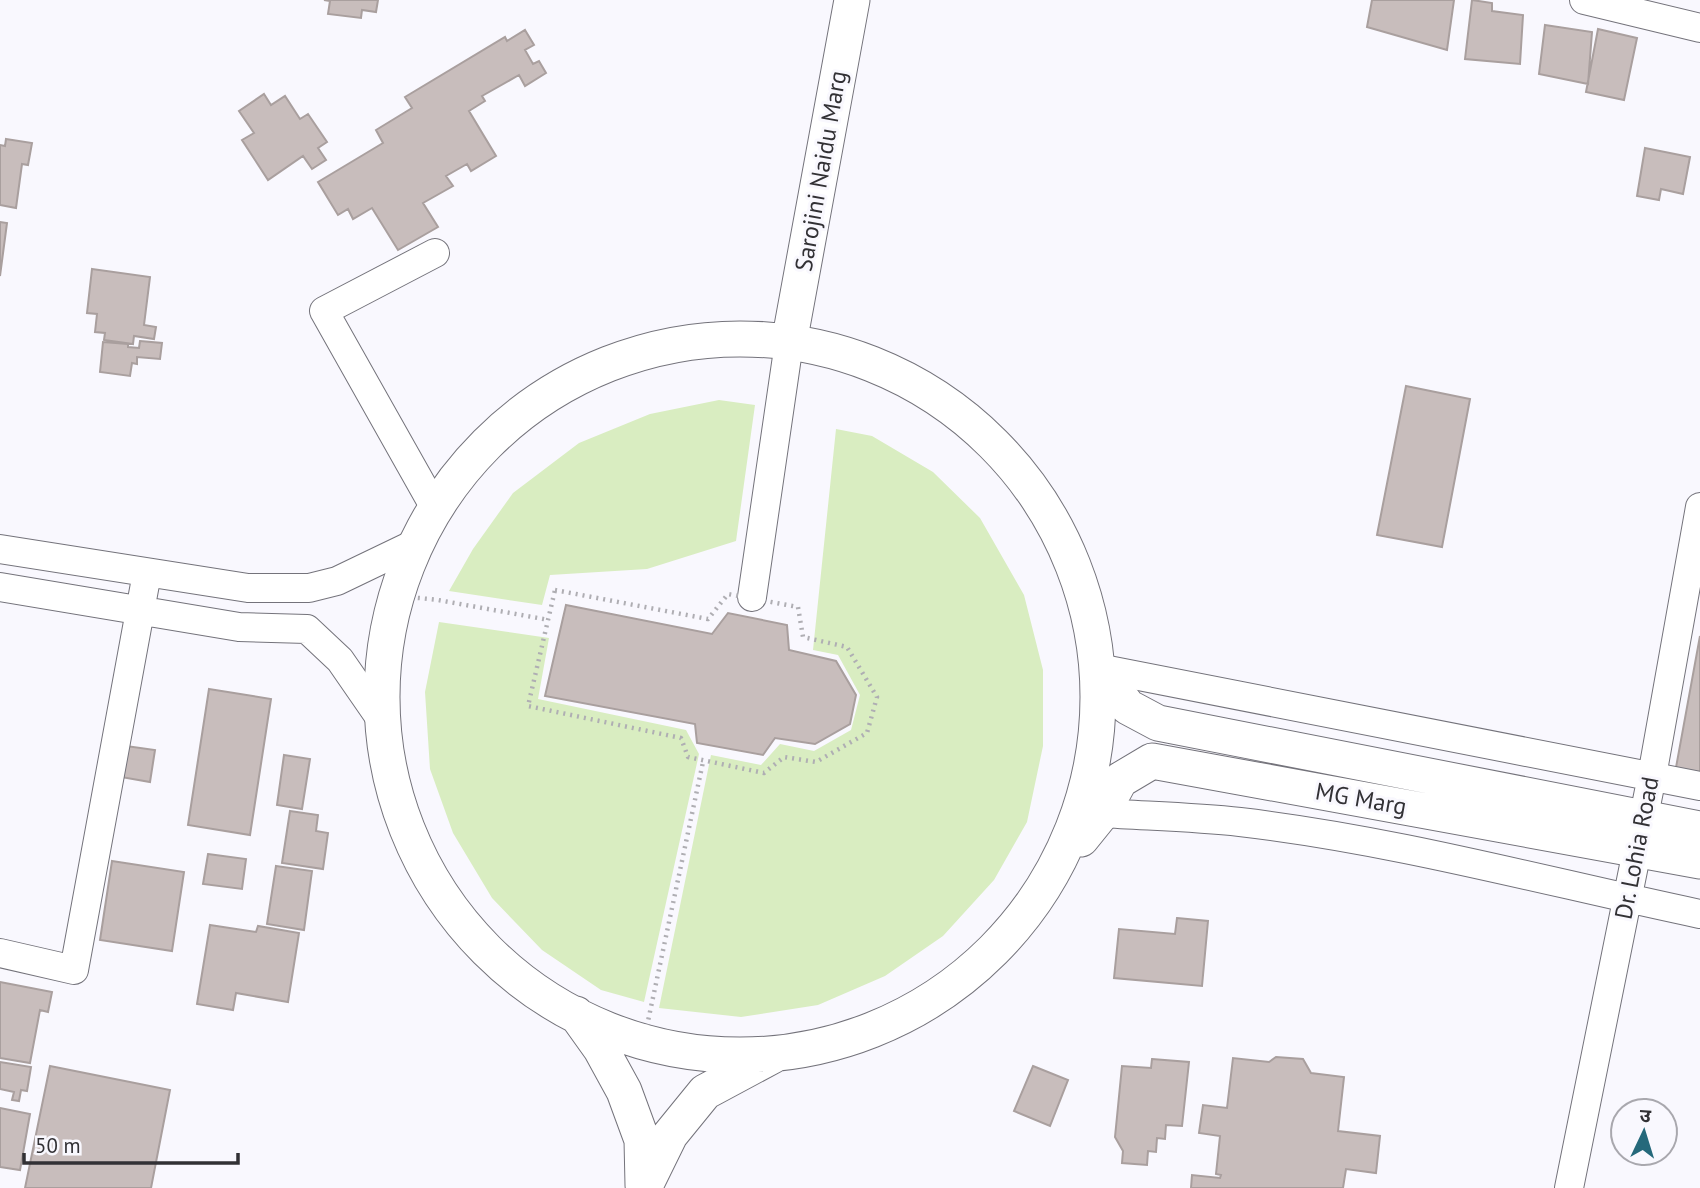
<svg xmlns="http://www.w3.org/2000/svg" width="1700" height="1188" viewBox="0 0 1700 1188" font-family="'PT Sans','Noto Sans Devanagari',sans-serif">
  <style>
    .green { fill: #d9edc1 }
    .building { fill: #c8bdbc; stroke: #a99f9e; stroke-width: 2 }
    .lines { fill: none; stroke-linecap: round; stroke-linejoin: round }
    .minor-casing { stroke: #74737b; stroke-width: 30 }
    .major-casing { stroke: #74737b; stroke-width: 37 }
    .path { stroke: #afaeb3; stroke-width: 4.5; stroke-dasharray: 2 5; stroke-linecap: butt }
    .minor { stroke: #fff; stroke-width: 28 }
    .major { stroke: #fff; stroke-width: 35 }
    .labels { text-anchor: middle; stroke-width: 6; stroke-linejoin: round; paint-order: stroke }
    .street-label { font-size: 24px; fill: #323135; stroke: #f9f8fe }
  </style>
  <rect width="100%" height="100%" fill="#f9f8fe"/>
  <path class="green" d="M719 400 755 405 736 541 647 569 550 575 542 605 449 591 473 549 513 493 579 443 650 414Z
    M836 429 872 436 933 472 980 518 1024 595 1043 670V746L1027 822 994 880 943 936 885 976 818 1005 741 1017 659 1008 711 755 761 765 780 744 814 751 851 730 860 695 838 655 813 650Z
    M439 622 549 638 538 699 686 730 699 754 644 1002 601 990 542 950 492 898 453 833 430 769 425 692Z"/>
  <path class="building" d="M324 0H378L376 12 362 10 361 18 328 14 330 1Z
    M1372 0H1454L1447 50 1367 27Z
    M1472 0 1492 3V11L1523 15 1520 64 1465 59Z
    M1545 25 1592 32 1588 84 1539 74Z
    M1598 29 1637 38 1624 100 1586 92Z
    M525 30 534 45 525 50 533 64 539 61 546 73 525 86 519 75 482 96 485 101 469 111 496 156 471 171 467 164 446 176 453 186 423 203 438 227 398 250 372 208 353 219 348 209 338 215 318 182 383 143 376 130 412 108 405 97 505 37 507 41Z
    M264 94 271 105 285 96 300 119 308 114 327 142 318 148 326 160 312 169 303 156 268 180 242 140 254 133 239 111Z
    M6 139 32 143 28 165 22 164 16 208 0 205V145L5 146Z
    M1645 148 1690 157 1683 194 1661 189 1659 200 1637 196Z
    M0 222 7 223 0 276Z
    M92 269 150 277 144 325 156 327 154 339 134 336 133 344 104 340 105 333 95 332 97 314 87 313Z
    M140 341 162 343 160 359 137 357V364L132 363 130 376 100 372 103 342 128 344V347L139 348Z
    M1406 386 1470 399 1442 547 1377 535Z
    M566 605 712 634 728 613 787 625 789 650 836 661 856 695 850 724 815 744 775 738 763 755 697 743 695 724 545 696Z
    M1700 636V779L1675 773Z
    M209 689 271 699 250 835 188 825Z
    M126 746 155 750 150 782 121 777Z
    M284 755 310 759 302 809 277 805Z
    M290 811 318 815 316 831 328 833 323 869 282 863Z
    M208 854 246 859 242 889 203 884Z
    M112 861 184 872 172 951 100 940Z
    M276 866 312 871 304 930 267 924Z
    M1177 918 1208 921 1202 986 1114 978 1119 929 1175 934Z
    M210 925 256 932 258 926 299 933 288 1002 236 993 233 1010 197 1004Z
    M0 982 52 992 48 1012 40 1010 30 1063 0 1058Z
    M1276 1057 1303 1059 1311 1073 1344 1077 1338 1131 1380 1136 1376 1173 1346 1169 1343 1188H1191L1192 1175 1220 1178 1221 1175 1216 1174 1220 1136 1199 1133 1203 1105 1227 1108 1233 1058 1269 1062Z
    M1152 1059 1189 1062 1182 1126 1166 1125 1165 1139 1157 1138 1156 1152 1148 1151 1147 1165 1122 1163 1123 1151 1115 1137 1122 1066 1151 1068Z
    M0 1062 31 1067 27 1091 21 1090 19 1101 12 1100 14 1092 0 1089Z
    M50 1066 170 1090 151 1188H25Z
    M1033 1066 1068 1080 1050 1126 1014 1111Z
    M0 1108 30 1114 20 1170 0 1167Z"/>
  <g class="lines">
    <g class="minor-casing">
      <path id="minor" d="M1584 0 1700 28
        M435 253 324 311 435 508
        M0 549 248 588H309L337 581 414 544
        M0 587 239 627 307 629 340 660 378 715
        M752 597 789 343
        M1098 668 1700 786
        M1102 813C1148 816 1195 817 1240 822 1395 840 1548 882 1700 914
        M0 953 74 970 147 573
        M1569 1188 1652 776 1700 507"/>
    </g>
    <g class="major-casing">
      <path id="major" d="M382 697a358 358 0 1 1 716 0a358 358 0 1 1-716 0Z
        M789 343 852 0
        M1098 668 1128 707 1158 723 1700 829
        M1081 839 1102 813 1120 780 1152 761 1700 861
        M576 1014 601 1049 624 1091 642 1140 643 1185
        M644 1188 670 1135 705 1092 774 1055"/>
    </g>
    <path class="path" d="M555 590 708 619 728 594 798 607 803 637 847 647 877 697 867 733 816 762 784 757 764 773 688 757 681 738 528 706Z
      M390 595 438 600 549 620
      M644 1040 703 762"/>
    <use href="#minor" class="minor"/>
    <use href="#major" class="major"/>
  </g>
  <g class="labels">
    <g class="street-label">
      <text transform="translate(821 171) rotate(-80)" y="8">Sarojini Naidu Marg</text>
      <text transform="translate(1361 799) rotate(10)" y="8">MG Marg</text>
      <text transform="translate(1637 848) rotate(-79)" y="8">Dr. Lohia Road</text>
    </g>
  </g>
  <g transform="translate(1644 1132) rotate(4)"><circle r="33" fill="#f9f8fe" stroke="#a9a8ae" stroke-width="2"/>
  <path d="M0-5L12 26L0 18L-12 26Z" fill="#25697b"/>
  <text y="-10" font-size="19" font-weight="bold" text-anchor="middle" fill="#323135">उ</text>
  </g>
  <path d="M24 1153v10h214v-10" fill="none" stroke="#323135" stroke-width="3.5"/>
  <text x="35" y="1153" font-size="21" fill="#323135" stroke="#f9f8fe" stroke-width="5" paint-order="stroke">50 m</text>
</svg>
